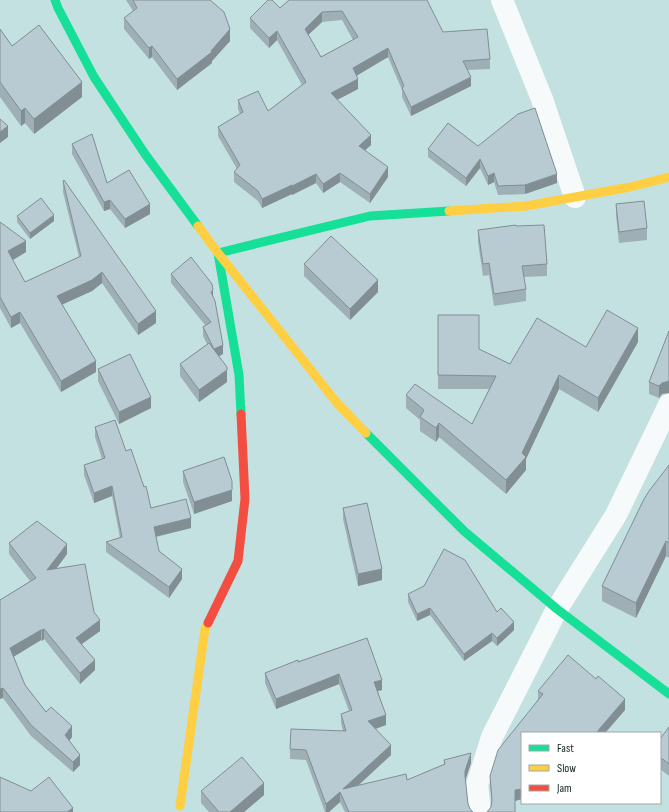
<svg xmlns="http://www.w3.org/2000/svg" width="669" height="812" viewBox="0 0 669 812" font-family="'Sofia Sans Condensed',sans-serif">
  <style>
    .lines { fill: none; stroke-linecap: round; stroke-linejoin: round }
    .street { stroke: #f6fafa; stroke-width: 22 }
    .fast { stroke: #16e098; stroke-width: 9 }
    .slow { stroke: #ffcf43; stroke-width: 9 }
    .jam { stroke: #f24e42; stroke-width: 9 }
    .wall { fill: #9eafb5; fill-rule: evenodd }
    .shaded-wall { fill: #818e94 }
    .building { fill: #b8cbd3; stroke: #818e94; fill-rule: evenodd }
  </style>
  <rect width="100%" height="100%" fill="#c4e1e1"/>
  <g class="lines">
    <path class="street" d="M502 0 542 99 575 197
      M480 812 477 785 492 737 557 609 616 515 669 405"/>
    <path class="fast" d="M55 0 58 8 94 77 145 154 198 226
      M241 414 239 375 218 253 370 216 449 211
      M366 433 464 531 557 609 669 694"/>
    <path class="slow" d="M449 211 526 206 630 187 669 177
      M198 226 218 253 337 403 366 433
      M180 806 205 629 208 623"/>
    <path class="jam" d="M208 623 238 561 245 499 241 414"/>
  </g>
  <path class="wall" d="M126 0H210L230 41 212 61V63L177 90 152 57 149 59 124 29V18L133 11Z
    M289 0 443 32 490 59V69L467 70 471 86 411 116 402 97V90L388 57 356 75 358 89 337 100 371 145 365 150 388 177 370 203 340 182 323 193 316 183 292 195V194L262 208 258 201 234 182V172L237 169 218 136V127L240 114 238 109V100L268 111 302 85 277 40 269 48 250 28V18L280 8ZM342 20 353 40 321 57 308 35 322 22Z
    M0 29 12 46 82 97 34 134 25 123 21 126 0 97Z
    M72 144 107 183 150 214 125 228 110 209 104 211 72 154Z
    M478 146 557 183 525 194 498 195 494 182 488 185 480 168 466 186 428 157V149Z
    M63 181 156 323 138 335 102 283 92 291 62 304 96 372 61 392 20 323 11 328 0 308V222L26 252 12 260 25 282 79 257 63 192Z
    M616 204 647 228V240L619 243 616 215Z
    M17 216 54 221 30 239 17 222Z
    M516 226 547 264V276L524 277 526 289V301L494 306 489 275 483 276 478 242V230Z
    M304 264 378 292 350 320 304 276Z
    M171 274 213 297 223 354 218 356 227 382 199 402 180 376V364L207 344 203 336V327L205 325 171 283Z
    M438 315 479 349 510 364 586 347 638 342 598 412 559 389 526 459V470L506 494 439 437 436 442 420 431V420L406 408V395L472 424 489 389H438Z
    M669 331 662 394 659 398 649 394V382Z
    M98 369 151 408 119 424 98 381Z
    M95 427 126 451 151 508 191 528 156 537 159 551 182 579 169 598 106 552V542L120 538 112 496 94 503 84 475V465L102 459 95 437Z
    M669 465V558L666 556 636 618 602 601V586Z
    M183 471 232 501 194 514 183 482Z
    M343 508 382 580 358 586 343 519Z
    M9 543 67 554 56 569 94 612 100 631 82 644 95 670 80 684 44 639 42 641 41 640 13 657 25 685 46 712 72 737 69 741 80 765 73 772 31 736 3 698 0 600 30 581 9 554Z
    M408 594 497 612 514 630 497 646 492 641 464 661 430 615 417 621 408 602Z
    M367 638 382 690 378 691 386 725 376 729 391 755 358 786 407 780 444 765V760L471 763 465 781 468 804 470 809 473 812H345L340 802 329 812H325L306 760 290 759V749L343 731 341 723V714L349 711 339 684 276 709 265 683V673Z
    M538 691 625 710 605 733H522V799L491 807 492 804 490 786V776L538 699Z
    M669 727V776L660 769V739Z
    M201 791 264 795 244 812H209L201 803Z"/>
  <path class="shaded-wall" d="M322 12V22L305 38V29Z
    M230 29V41L212 61V63L177 90V79L211 51Z
    M277 31V40L269 48V38Z
    M152 46V57L149 59V48Z
    M388 48V57L353 78V68Z
    M471 77V86L411 116V107Z
    M358 79V89L331 103V93Z
    M82 82V97L34 134V119Z
    M25 108V123L21 126V111Z
    M8 126V137L0 143V132Z
    M371 135V145L359 156V146Z
    M480 159V168L466 186V178Z
    M388 167V177L370 203V194Z
    M340 173V182L323 193V184Z
    M494 173V182L488 185V176Z
    M316 174V183L292 195V186Z
    M557 174V183L525 194V185Z
    M292 185V194L262 208V199Z
    M110 200V209L104 211V202Z
    M150 204V214L125 228V219Z
    M54 215V221L30 239V233Z
    M26 241V252L8 263V251Z
    M102 272V283L92 291 57 307V296Z
    M378 280V292L350 320V309Z
    M213 290V300L211 292Z
    M156 311V323L138 335V324Z
    M20 312V323L11 328V317Z
    M638 328V342L598 412V398Z
    M223 345V354L214 359V349Z
    M96 361V372L61 392V381Z
    M227 370V382L199 402V390Z
    M559 375V389L526 459V470L506 494V480L522 453Z
    M669 381V393L662 394 659 398V386L662 383Z
    M151 397V408L119 424V412Z
    M439 423V437L436 442V428Z
    M112 486V496L94 503V493Z
    M232 490V501L194 514V502Z
    M191 518V528L154 537V527Z
    M666 541V556L636 618V603Z
    M67 544V554L47 581V570Z
    M182 569V579L169 598V587Z
    M382 569V580L358 586V574Z
    M430 608V615L417 621V614Z
    M100 620V631L76 648V638Z
    M514 622V630L497 646V638Z
    M44 629V639L42 641V630Z
    M41 630V640L10 659V648Z
    M492 633V641L464 661V654Z
    M95 660V670L80 684V673Z
    M339 674V684L276 709V699Z
    M382 680V690L374 692V682Z
    M3 688V698L0 699V689Z
    M625 699V710L605 733H596Z
    M386 715V725L368 731V721Z
    M72 726V737L65 746V735Z
    M391 745V755L343 799V789Z
    M471 753V763L465 781V771Z
    M80 755V765L73 772V762Z
    M264 783V795L244 812H230Z
    M522 789V799L515 801V790Z
    M340 792V802L329 812H326V804Z
    M73 808V812H67Z"/>
  <path class="building" d="M133 0H210L224 12 230 29 211 51 212 52 177 79 152 46 149 48 124 18 137 8Z
    M268 0H272L280 8 289 0H427L443 32 487 29 490 59 463 61 471 77 411 107 402 88 404 86 388 48 353 68 358 79 331 93 371 135 359 146 388 167 370 194 340 173 323 184 316 174 292 186V185L262 199 258 191 234 172 240 165 218 127 243 112 238 100 258 91 268 111 306 82 277 31 269 38 250 18ZM342 11 358 37 321 57 305 29 322 12Z
    M39 25 82 82 34 119 25 108 21 111 0 82V29L12 46Z
    M535 108 557 174 525 185 498 186 494 173 488 176 480 159 466 178 428 149 448 123 478 146 518 114Z
    M0 119 8 126 0 132Z
    M92 134 107 183 129 170 150 204 125 219 110 200 104 202 72 144Z
    M64 180 156 311 138 324 102 272 92 280 57 296 96 361 61 381 20 312 11 317 0 297V222L26 241 8 251 25 282 81 256 63 181Z
    M41 198 54 215 30 233 17 216Z
    M644 201 647 228 619 232 616 204Z
    M516 225V226L544 225 547 264 522 266 526 289 494 294 489 263 483 264 478 230Z
    M331 236 378 280 350 309 304 264Z
    M191 257 212 284 213 290 211 292 215 301 223 345 214 349 203 327 211 322 171 274Z
    M607 310 638 328 598 398 559 375 522 453 526 457 506 480 439 423 436 428 420 417 424 410 406 395 415 384 472 424 496 376 438 375V315H479V349L510 364 537 318 586 347Z
    M669 331V381L662 383 659 386 649 382Z
    M209 343 227 367V370L199 390 180 364Z
    M130 354 151 397 119 412 98 369Z
    M115 420 126 451 131 449 144 487 146 486 151 508 186 499 191 518 154 527 159 551 182 569 169 587 106 542 122 537 112 486 94 493 84 465 105 458 95 427Z
    M224 457 232 481V490L194 502 183 471Z
    M669 465V543L666 541 636 603 602 586 644 499 649 491Z
    M367 503 382 569 358 574 343 508Z
    M37 521 67 544 47 570 85 564 94 612 100 620 76 638 95 660 80 673 44 629 42 630H41L10 648 25 685 46 712 51 707 72 726 65 735 80 755 73 762 31 725 3 688 0 689V600L36 578 9 543Z
    M444 549 465 560 497 612 501 608 514 622 497 638 492 633 464 654 430 608 417 614 408 594 424 586Z
    M367 638 382 680 374 682 386 715 368 721 391 745 343 789 406 774 407 780 445 764 444 760 471 753 465 771V776L468 804 470 809 473 812H349L340 792 326 804 306 750 290 749 291 729 346 731 341 714 352 710 339 674 276 699 265 673 298 660V662Z
    M568 655 596 679 598 676 625 699 596 733H522V789L515 790V812H487L491 807 492 800 490 776 498 750 543 694 538 691Z
    M669 727V764L660 757V739Z
    M242 757 264 783 230 812H219L201 791Z
    M0 777 31 791 49 777 73 808 67 812H0Z"/>
  <rect x="521" y="732" width="140" height="72" fill="#ffffff" stroke="#9ea7a7"/>
  <rect x="529" y="745" width="20" height="6" fill="#16e098" stroke="#9ea7a7"/>
  <text x="557" y="752" font-size="12" fill="#0d2323">Fast</text>
  <rect x="529" y="765" width="20" height="6" fill="#ffcf43" stroke="#9ea7a7"/>
  <text x="557" y="772" font-size="12" fill="#0d2323">Slow</text>
  <rect x="529" y="785" width="20" height="6" fill="#f24e42" stroke="#9ea7a7"/>
  <text x="557" y="792" font-size="12" fill="#0d2323">Jam</text>
</svg>
